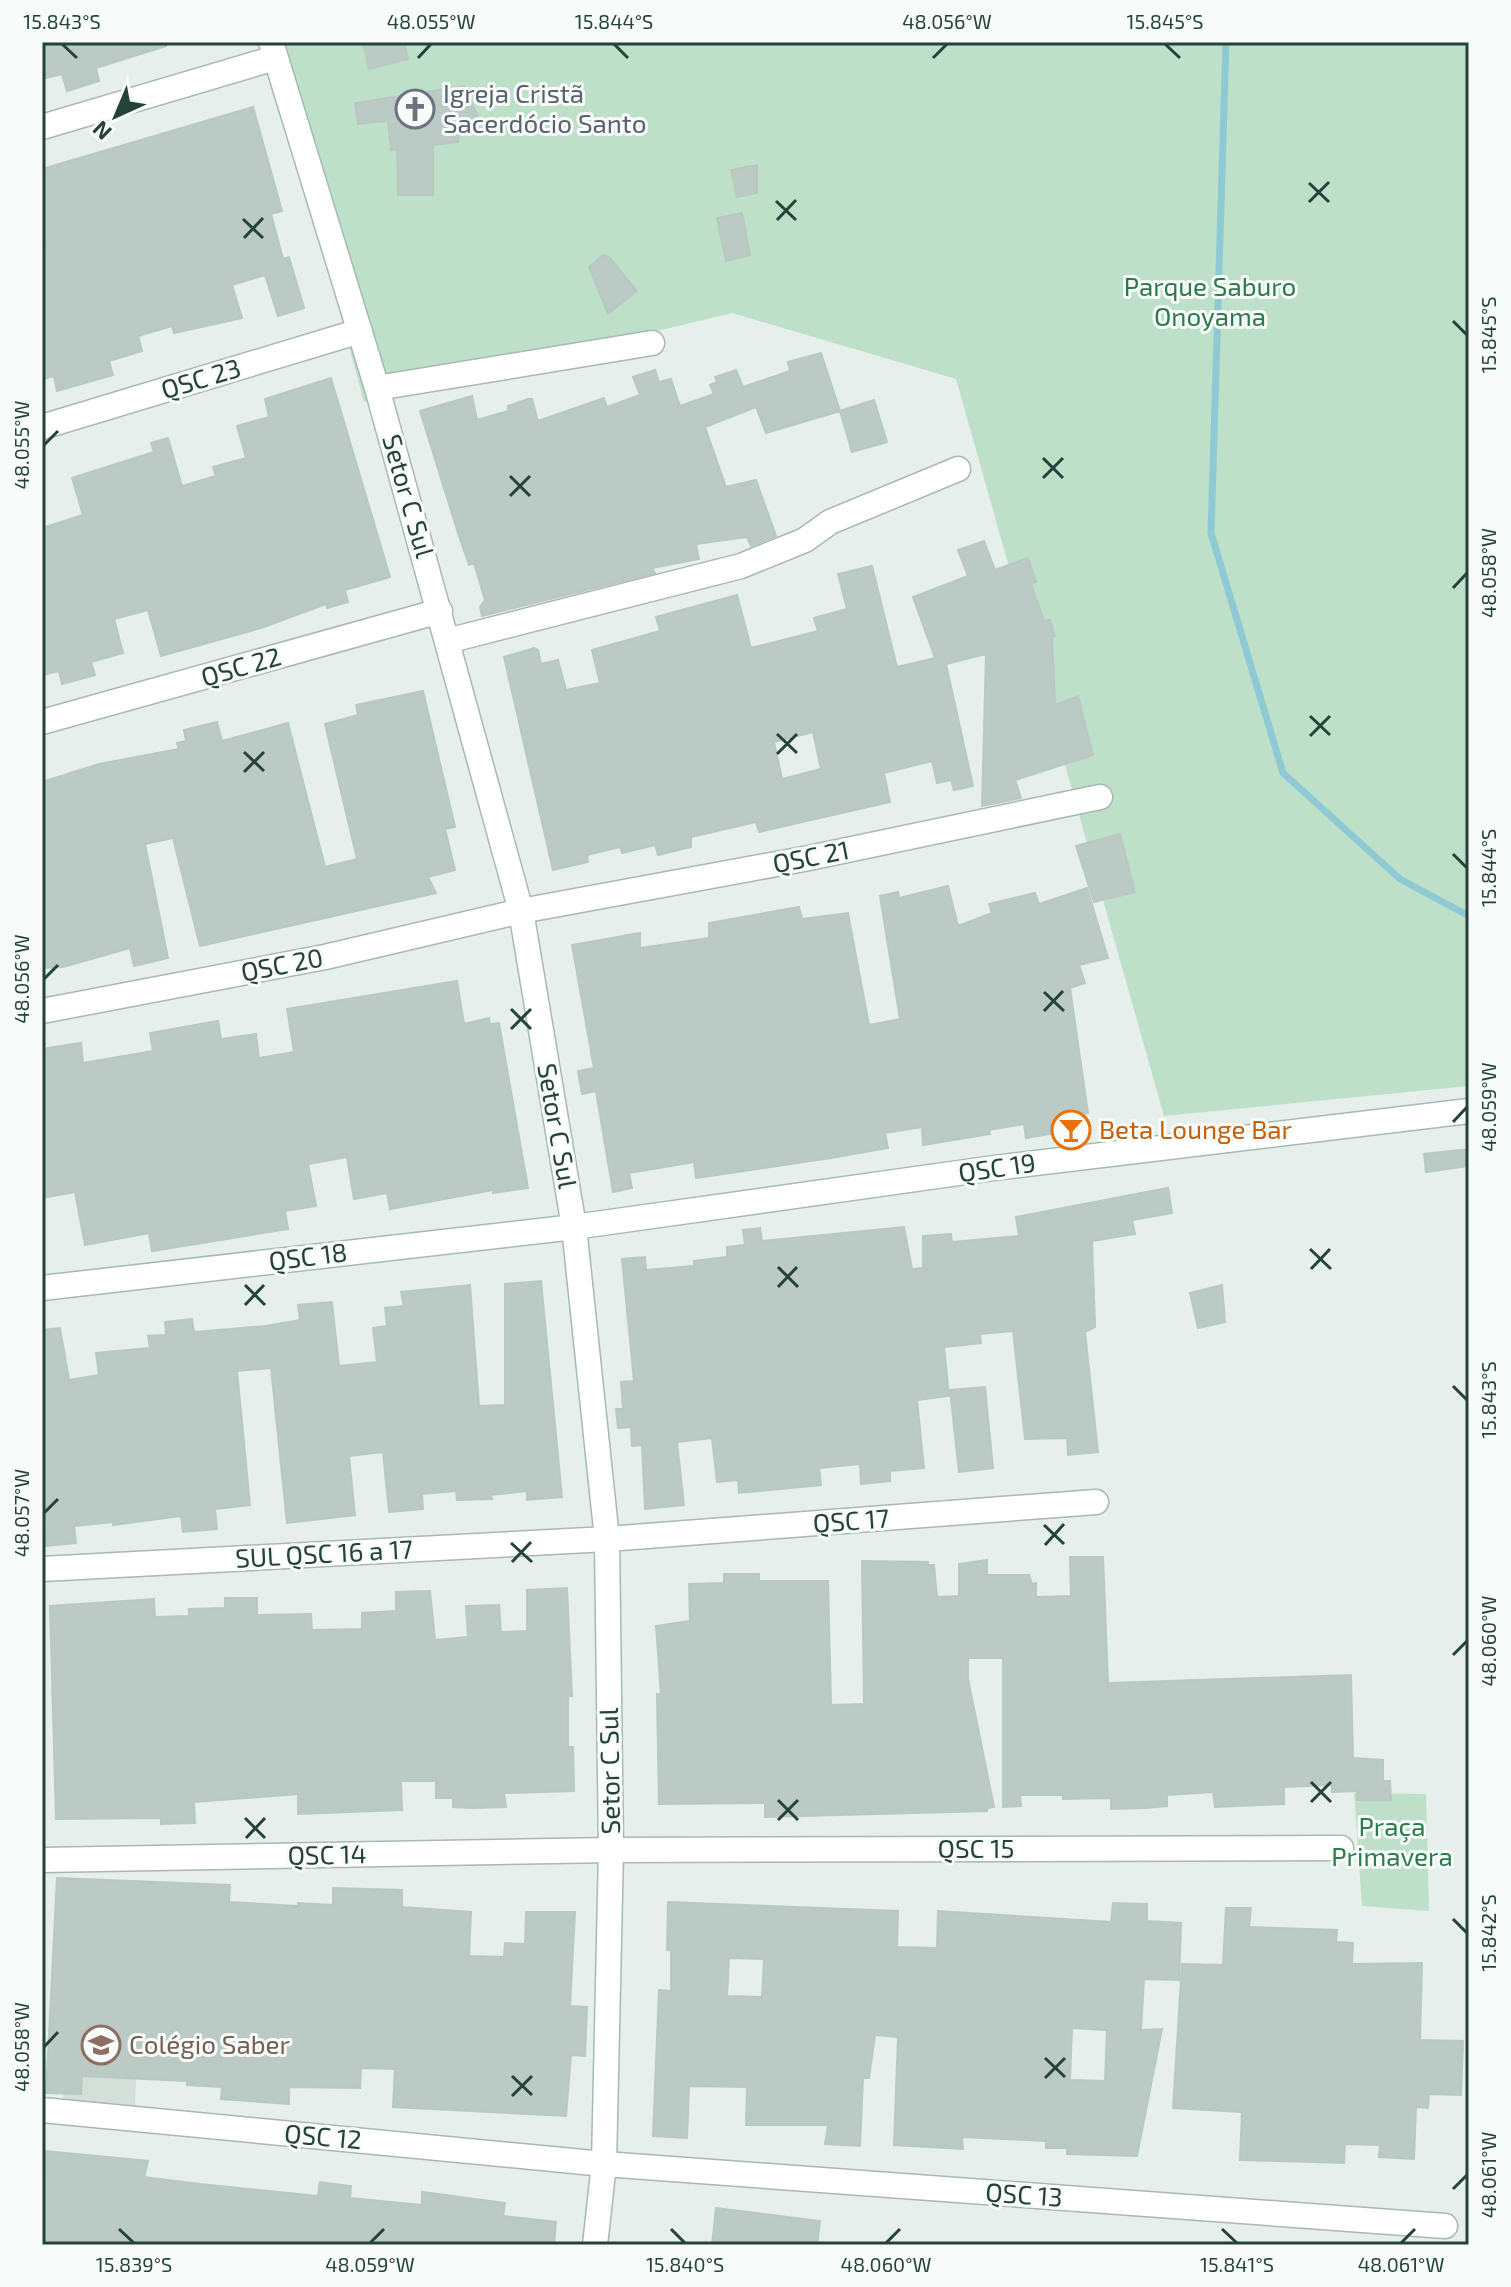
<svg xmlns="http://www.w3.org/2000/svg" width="1511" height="2287" viewBox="0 0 1511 2287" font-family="'Exo 2',sans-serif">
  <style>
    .built { fill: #d4dfda }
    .green { fill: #bfe0c8 }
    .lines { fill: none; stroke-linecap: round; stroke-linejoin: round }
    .stream { stroke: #8ec9d4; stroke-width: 7 }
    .building { fill: #bbcac4; stroke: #b8c9c2; stroke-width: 2; fill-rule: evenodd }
    .street-casing { stroke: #a8b8b2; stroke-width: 27 }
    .secondary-casing { stroke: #a4bbb3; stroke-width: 27 }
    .street { stroke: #fff; stroke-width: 24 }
    .secondary { stroke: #fff; stroke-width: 24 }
    .ticks { fill: none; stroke: #24423a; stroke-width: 3 }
    .labels { text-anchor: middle; stroke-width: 6; stroke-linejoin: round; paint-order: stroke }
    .worship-label { font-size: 26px; fill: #5b616d; stroke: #f7fbf9; text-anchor: start }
    .park-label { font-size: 26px; fill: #2d7a4b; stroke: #f7fbf9 }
    .street-label { font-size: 26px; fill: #24423a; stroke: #f7fbf9 }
    .food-label { font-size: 26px; fill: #c56008; stroke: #f7fbf9; text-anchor: start }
    .education-label { font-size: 26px; fill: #785e54; stroke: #f7fbf9; text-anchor: start }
    .neatline { fill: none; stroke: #24423a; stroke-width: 3 }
    .ticks-label { font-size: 20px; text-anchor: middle; fill: #24423a }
  </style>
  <rect width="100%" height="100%" fill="#e6efeb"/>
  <path class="built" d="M66 1986 140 1989 135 2106 63 2102Z"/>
  <path class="green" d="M267 42H1469V1086L1164 1116 956 379 732 313 364 402Z
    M1354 1793 1426 1794 1429 1911 1362 1906Z"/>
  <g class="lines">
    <path class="stream" d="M1226 42 1211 533 1283 773 1400 879 1469 916"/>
  </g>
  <path class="building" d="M42 42H166V46L96 68 99 81 67 91 62 74 42 79Z
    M363 42H404L408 59 369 69Z
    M464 86 481 123 459 134 458 142 433 145V195H398L397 149 391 150 388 121 358 124 355 103Z
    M253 107 282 211 271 214 283 259 289 257 304 308 278 316 265 275 232 285 242 318 174 333 172 326 138 336 142 351 109 361 113 375 57 391 54 376 42 379V252L47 250 42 233V169Z
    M757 165V193L737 197 731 170Z
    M742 213 750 255 726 261 717 218Z
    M603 255 609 257 637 291 608 314 589 267Z
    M821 353 840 411 766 433 756 407 705 427 726 487 756 480 776 536 751 546 747 537 696 544 699 559 652 568 655 573 482 616 480 607 485 600 474 563 469 565 458 533 420 411 472 396 477 420 508 411V406L528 399H532L538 421 604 398 607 407 640 395 633 377 655 370 659 382 671 379 680 406 714 394 710 385 717 382 715 377 736 370 743 387 790 371 788 362Z
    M331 378 390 577 345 590 348 602 327 608 326 604 261 628 161 656 148 610 114 619 123 653 91 662 95 675 62 684 59 671 42 675V528L83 515 72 478 154 452 151 443 168 438 182 486 216 476 213 467 246 458 237 426 269 417 265 399Z
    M874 400 887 442 852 452 840 411Z
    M984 541 995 570 1028 558 1036 582 1031 584 1044 621 1050 620 1055 636 1052 637 1055 705 1078 696 1093 755 1015 780 1021 798 982 806 986 654 946 664 973 786 954 790 951 780 937 783 932 761 884 773 890 802 759 832 756 822 691 837V847L658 855 655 845 622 853 620 847 587 855 588 862 553 870 504 657 534 648 538 650 541 664 558 660 566 690 600 683 592 650 660 631 656 617 737 595 751 648 818 631 814 618 847 609 838 574 872 566 897 667 935 658 913 597 968 576 958 550ZM813 732 821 769 782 779 774 742Z
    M423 691 455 827 445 829 455 870 428 877 436 893 200 946 173 838 145 844 168 958 134 966 130 948 63 967 42 968V782L99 764 179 749 177 743 186 741 184 730 217 722 222 741 288 723 325 867 357 859 325 724 358 715 356 705Z
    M1120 834 1135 892 1094 902 1076 846Z
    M948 886 958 926 992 913 989 904 1035 893 1039 904 1087 888 1108 958 1079 965 1085 983 1070 988 1088 1113 1058 1119 1061 1132 1026 1138 1024 1124 989 1130 990 1134 923 1145 922 1127 885 1133 888 1148 831 1158 696 1178 694 1162 629 1173 632 1188 613 1192 596 1091 582 1094 578 1071 594 1068 572 945 640 933V948L709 938V923L799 907 802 919 848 913 869 1025 900 1019 880 896 898 892 899 898Z
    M457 981 464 1024 489 1018 490 1024 499 1023 528 1188 493 1193V1190L390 1209 387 1193 354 1199 347 1157 308 1164 316 1206 285 1211 288 1229 152 1251 149 1233 85 1245 75 1192 42 1198V1052L48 1048 81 1043 83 1063 153 1051 150 1033 218 1021 221 1039 256 1034 259 1058 294 1052 287 1009Z
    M1469 1149V1166L1426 1172 1424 1154Z
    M1168 1188 1172 1213 1132 1220 1135 1234 1092 1241 1095 1327 1085 1332 1098 1452 1068 1455 1067 1438 1025 1439 1013 1331 980 1334 981 1343 944 1347 949 1396 917 1400 924 1468 890 1471V1481L861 1484 860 1464 819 1468 821 1485 739 1493 738 1480 717 1482 712 1438 677 1442 684 1505 645 1509 642 1445 632 1446 631 1427 618 1428 616 1409H623L621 1382 634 1381 622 1259 645 1257 646 1270 694 1266V1261L727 1257V1247L745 1245 743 1230 760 1228 762 1241 904 1227 912 1269 923 1268V1236L951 1234 952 1242 1019 1236 1016 1217Z
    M541 1281 562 1497 527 1500V1491L491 1495 492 1499 457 1500 456 1491 422 1494 423 1509 389 1512 383 1452 349 1456 355 1515 287 1523 271 1368 237 1371 250 1505 215 1509 217 1529 183 1532 181 1516 113 1525V1522L74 1526 76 1543 46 1546 42 1512V1330L60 1328 69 1380 99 1375 96 1353 150 1348 148 1336 166 1335 165 1322 192 1319 194 1332 266 1326 300 1320 298 1305 332 1302 339 1366 377 1362 373 1328 387 1326 385 1308 404 1306 401 1292 470 1285 479 1406 505 1405V1284Z
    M1222 1285 1225 1322 1198 1328 1190 1293Z
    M985 1387 993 1468 959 1472 950 1390Z
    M1070 1557H1103L1108 1683 1351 1675 1353 1758 1383 1760V1781H1390L1391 1800H1357V1791L1332 1792V1785L1284 1787V1804L1215 1807 1213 1792 1167 1795V1806L1146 1808 1111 1809V1798L1063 1799V1795H1020L1021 1806 1003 1807V1658H968V1679L994 1807 987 1808V1811L765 1817V1803L659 1804 657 1694H661L656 1626 690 1621 689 1584 724 1583V1574H759V1581H828L831 1705 864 1704 862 1561 928 1562V1565H934L937 1597 959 1596V1564L987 1560V1575H1029L1032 1584 1036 1583V1597L1071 1596Z
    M567 1588 572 1696H568V1747H573L574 1791 504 1793 506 1807 472 1808 453 1807V1798H436V1781H401L402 1810 298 1814V1794L194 1802 195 1823 161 1824V1818L56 1819 50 1606 154 1599 155 1617 189 1616V1609L225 1608V1598H257V1615L311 1614 312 1630 362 1629V1613L396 1611V1592L430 1591 435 1640 468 1637 466 1606 499 1605 501 1632 527 1631V1590Z
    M57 1878 230 1885 229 1902 298 1906V1903L333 1905V1888L402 1890V1907L471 1912 469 1956 504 1957 505 1943 525 1944 526 1912H575L570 2006 587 2007 585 2056 571 2055 566 2116 393 2107 395 2069 361 2068 360 2088 289 2087V2104L221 2099 222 2087 187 2085V2081L82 2076 81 2094 46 2093Z
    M668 1902 898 1911 897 1947 937 1948 938 1911 1111 1922 1113 1903 1147 1904V1921L1181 1923 1179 1980 1144 1979 1141 2030 1162 2029 1137 2156 1067 2154V2148H1046V2141L962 2137 963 2149 894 2145 898 2037 875 2035 869 2078H863L860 2146 825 2144 828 2125H746L747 2087 689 2086 687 2138 653 2136 659 1990 671 1991V1950H667ZM729 1958 764 1959 762 1997 727 1996ZM1072 2028 1107 2030 1105 2081 1070 2080Z
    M1226 1908H1251L1249 1927 1337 1930 1336 1942 1353 1943 1352 1964 1422 1963 1420 2040 1463 2041 1461 2095 1429 2094 1428 2108 1416 2107 1414 2159 1379 2157 1380 2145 1345 2144 1344 2163 1240 2160 1242 2112 1173 2108 1182 1964 1223 1965Z
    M45 2151 148 2161 144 2177 200 2184 318 2196 320 2182 351 2186 350 2198 422 2205V2192L505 2203 503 2216 556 2222 554 2245H42Z
    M716 2208 820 2221 817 2245H712Z"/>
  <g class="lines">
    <g class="street-casing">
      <path id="street" d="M42 127 275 58
        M377 388 652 343
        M42 427 360 331
        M447 641 741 566 805 540 830 522 958 469
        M42 722 440 611
        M42 1011 325 957 521 911 809 858 1100 797
        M42 1569 607 1539 1096 1502
        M42 1860 611 1850 1341 1848
        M42 2110 604 2164 1445 2226"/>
    </g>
    <g class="secondary-casing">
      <path id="secondary" d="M271 42 377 388 521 911 574 1227 607 1539 611 1850 604 2164 595 2245
        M42 1288 574 1227 994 1168 1469 1111"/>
    </g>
    <use href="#street" class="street"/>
    <use href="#secondary" class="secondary"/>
  </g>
  <path class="ticks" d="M62 44 77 58M614 44 628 58M1165 44 1180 58M418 58 431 44M933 58 947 44M1309 183 1329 202M776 201 796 220M1309 202 1329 182M243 219 263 238M777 220 796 200M244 238 263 218M1453 321 1467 335M44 445 58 431M1043 458 1063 478M510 476 530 496M1043 478 1063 458M510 496 530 476M1453 588 1467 573M1310 716 1330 735M777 734 797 753M1310 736 1330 716M244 752 264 771M777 754 797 734M244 772 264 752M1453 854 1467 868M44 979 58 965M1044 992 1064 1011M511 1009 531 1029M1044 1011 1063 991M511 1029 531 1009M1453 1122 1467 1107M1310 1249 1331 1269M778 1267 798 1287M1311 1269 1330 1249M245 1285 265 1305M778 1287 797 1267M245 1305 264 1285M1453 1386 1467 1400M44 1513 58 1499M1044 1525 1064 1544M511 1543 532 1562M1045 1545 1064 1524M512 1562 531 1542M1453 1655 1467 1641M1311 1782 1331 1802M778 1800 798 1820M1311 1802 1331 1782M245 1818 265 1838M778 1820 798 1800M246 1838 265 1818M1453 1919 1467 1933M44 2047 58 2032M1045 2058 1065 2077M512 2076 532 2095M1045 2078 1065 2058M512 2096 532 2076M1453 2189 1467 2175M119 2229 134 2243M671 2229 685 2243M1222 2229 1237 2243M370 2243 384 2229M886 2243 900 2229M1401 2243 1415 2229"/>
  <defs>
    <g id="church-ring" transform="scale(2)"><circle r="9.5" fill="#f7fbf9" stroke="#6b7280" stroke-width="1.5"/><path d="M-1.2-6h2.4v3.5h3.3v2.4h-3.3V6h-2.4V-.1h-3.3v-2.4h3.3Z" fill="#6b7280"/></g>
    <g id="bar-ring" transform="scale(2)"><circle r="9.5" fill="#f7fbf9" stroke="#e8710a" stroke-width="1.5"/><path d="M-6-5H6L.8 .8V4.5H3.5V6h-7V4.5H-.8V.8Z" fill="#e8710a"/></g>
    <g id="school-ring" transform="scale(2)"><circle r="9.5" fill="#f7fbf9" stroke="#8d6e63" stroke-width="1.5"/><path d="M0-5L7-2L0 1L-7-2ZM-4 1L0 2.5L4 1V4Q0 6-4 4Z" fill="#8d6e63"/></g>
  </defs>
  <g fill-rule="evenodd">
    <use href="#church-ring" x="415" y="109"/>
    <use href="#bar-ring" x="1071" y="1130"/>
    <use href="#school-ring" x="101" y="2045"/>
  </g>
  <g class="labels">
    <g class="worship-label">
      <text x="443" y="103">Igreja Cristã<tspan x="443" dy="30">Sacerdócio Santo</tspan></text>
    </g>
    <g class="park-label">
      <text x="1210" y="296">Parque Saburo<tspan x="1210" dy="30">Onoyama</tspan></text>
      <text x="1392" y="1836">Praça<tspan x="1392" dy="30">Primavera</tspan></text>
    </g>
    <g class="street-label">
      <text transform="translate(201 379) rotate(-17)" y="9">QSC 23</text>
      <text transform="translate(408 496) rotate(74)" y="9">Setor C Sul</text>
      <text transform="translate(241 667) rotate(-16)" y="9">QSC 22</text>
      <text transform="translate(811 857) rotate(-11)" y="9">QSC 21</text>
      <text transform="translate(282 965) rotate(-11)" y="9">QSC 20</text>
      <text transform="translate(557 1126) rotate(80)" y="9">Setor C Sul</text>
      <text transform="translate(997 1168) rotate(-8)" y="9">QSC 19</text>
      <text transform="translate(308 1257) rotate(-7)" y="9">QSC 18</text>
      <text transform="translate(851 1521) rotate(-4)" y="9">QSC 17</text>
      <text transform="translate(324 1554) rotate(-3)" y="9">SUL QSC 16 a 17</text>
      <text transform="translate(610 1771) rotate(-91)" y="9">Setor C Sul</text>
      <text x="976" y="1858">QSC 15</text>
      <text transform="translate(327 1855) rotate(-1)" y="9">QSC 14</text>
      <text transform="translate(323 2137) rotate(5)" y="9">QSC 12</text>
      <text transform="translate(1024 2195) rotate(4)" y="9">QSC 13</text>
    </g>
    <g class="food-label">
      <text x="1099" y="1139">Beta Lounge Bar</text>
    </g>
    <g class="education-label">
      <text x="129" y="2054">Colégio Saber</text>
    </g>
  </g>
  <rect width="1511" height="2287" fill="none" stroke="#f7fbf9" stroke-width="88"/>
  <g transform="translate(116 116) rotate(224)" stroke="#f7fbf9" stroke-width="6" paint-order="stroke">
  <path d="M0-6L14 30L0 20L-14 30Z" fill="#24423a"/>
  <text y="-12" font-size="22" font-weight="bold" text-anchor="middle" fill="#24423a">N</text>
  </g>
  <rect x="44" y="44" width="1423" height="2199" class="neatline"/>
  <g class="ticks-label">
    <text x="62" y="29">15.843°S</text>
    <text x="431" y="29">48.055°W</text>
    <text x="614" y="29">15.844°S</text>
    <text x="947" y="29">48.056°W</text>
    <text x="1165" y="29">15.845°S</text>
    <text transform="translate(1489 335) rotate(-90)" y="7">15.845°S</text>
    <text transform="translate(22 445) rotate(-90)" y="7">48.055°W</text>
    <text transform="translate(1489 573) rotate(-90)" y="7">48.058°W</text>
    <text transform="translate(1489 868) rotate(-90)" y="7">15.844°S</text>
    <text transform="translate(22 979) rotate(-90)" y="7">48.056°W</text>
    <text transform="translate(1489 1107) rotate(-90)" y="7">48.059°W</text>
    <text transform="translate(1489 1400) rotate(-90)" y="7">15.843°S</text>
    <text transform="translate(22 1513) rotate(-90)" y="7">48.057°W</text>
    <text transform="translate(1489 1641) rotate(-90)" y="7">48.060°W</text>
    <text transform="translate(1489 1933) rotate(-90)" y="7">15.842°S</text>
    <text transform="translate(22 2047) rotate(-90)" y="7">48.058°W</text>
    <text transform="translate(1489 2175) rotate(-90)" y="7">48.061°W</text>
    <text x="134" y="2272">15.839°S</text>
    <text x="370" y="2272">48.059°W</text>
    <text x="685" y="2272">15.840°S</text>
    <text x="886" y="2272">48.060°W</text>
    <text x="1237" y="2272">15.841°S</text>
    <text x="1401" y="2272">48.061°W</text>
  </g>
</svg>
